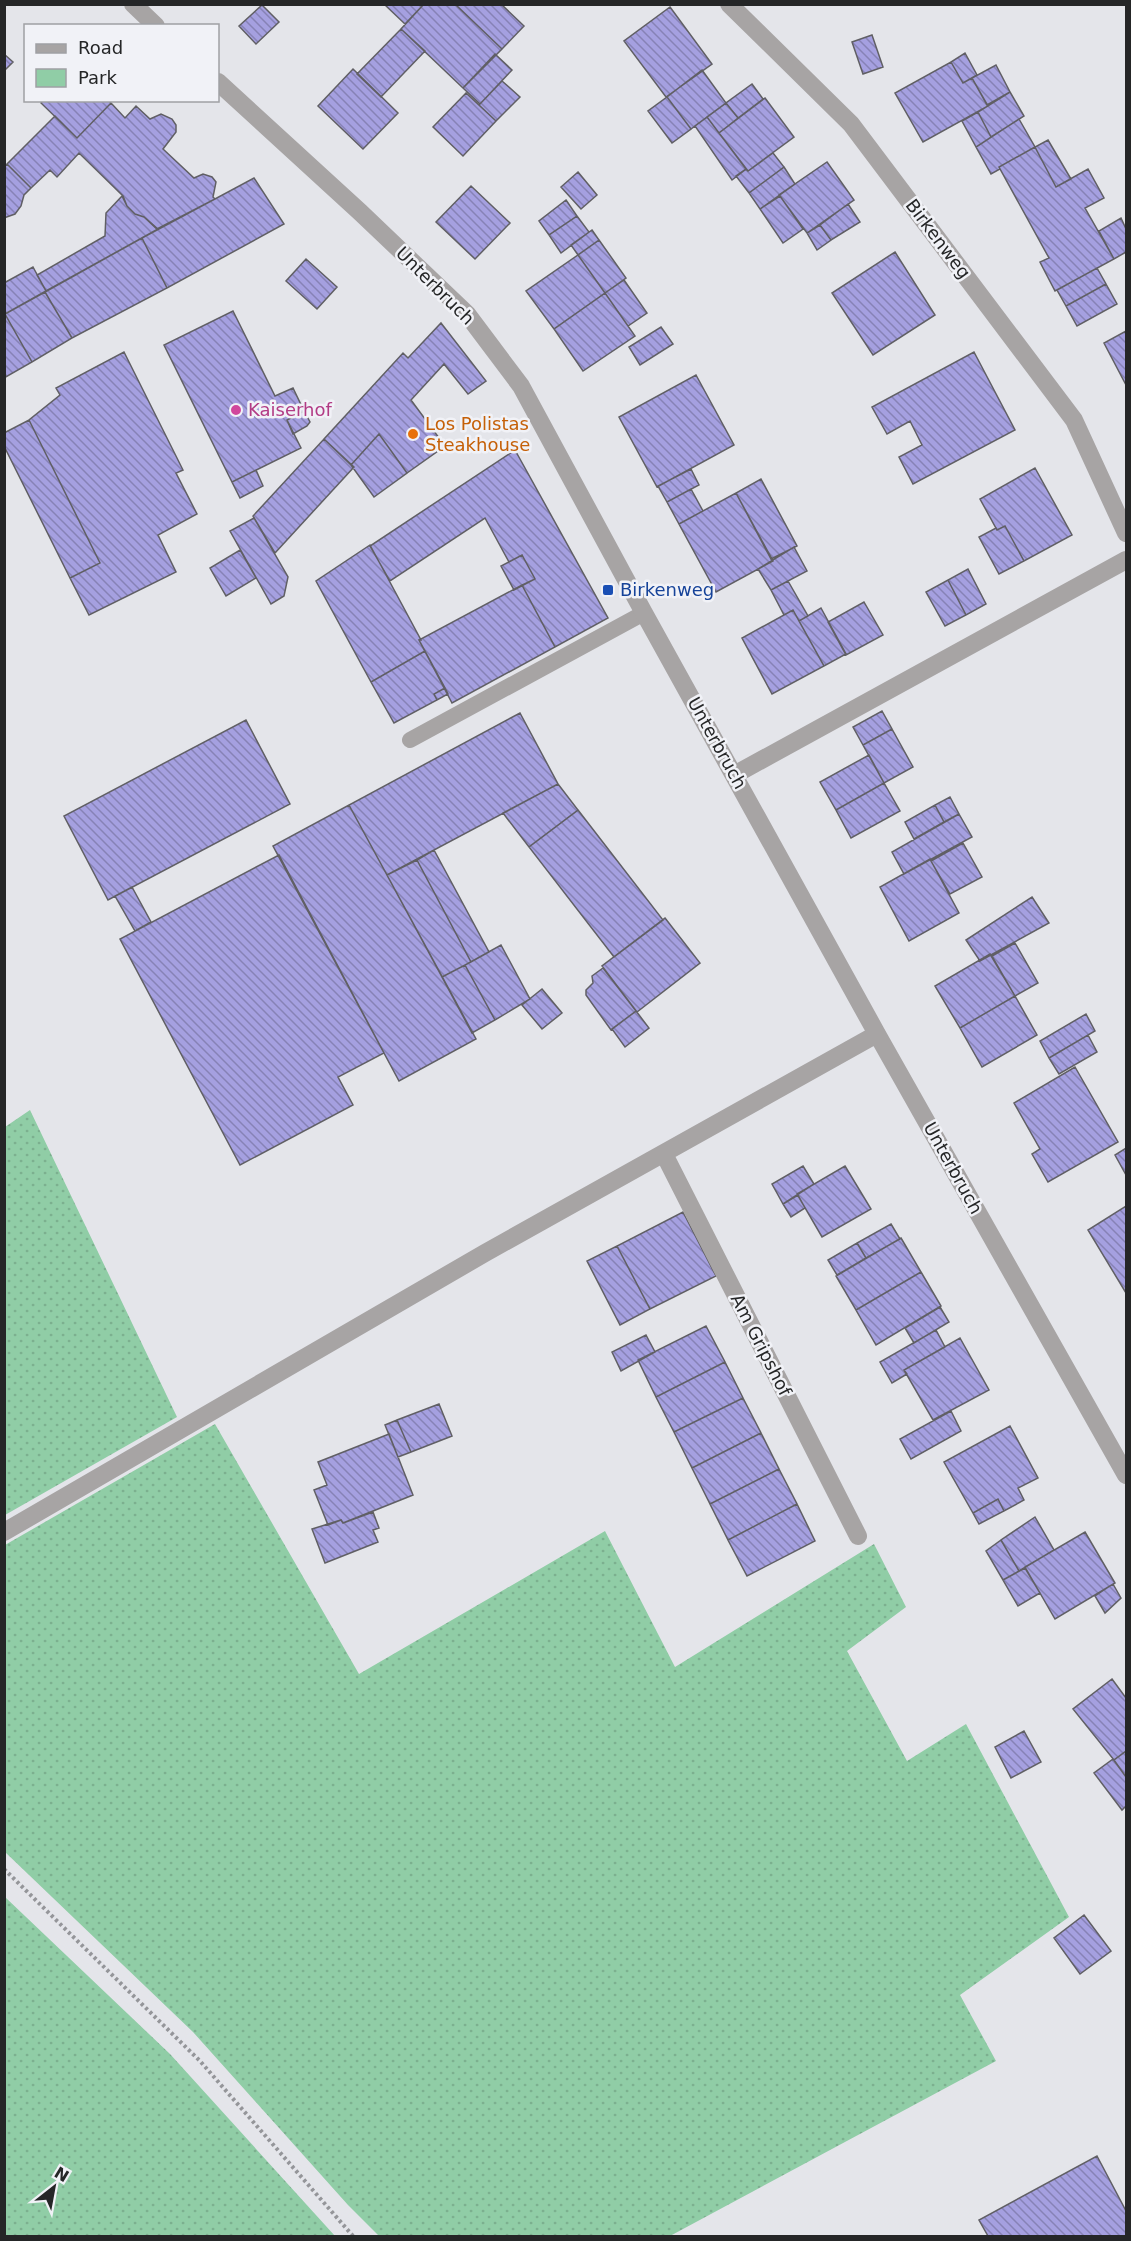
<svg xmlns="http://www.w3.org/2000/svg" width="1131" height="2241" viewBox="0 0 1131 2241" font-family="'DejaVu Sans',sans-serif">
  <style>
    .green { fill: url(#green-dots) }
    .building { fill: url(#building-back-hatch); stroke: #605f64; stroke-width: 1.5 }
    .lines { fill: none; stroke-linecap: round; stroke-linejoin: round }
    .path { stroke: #949599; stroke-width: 4; stroke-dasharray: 3 3; stroke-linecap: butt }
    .service { stroke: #a7a4a4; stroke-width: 16 }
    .minor { stroke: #a7a4a4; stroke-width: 18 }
    .hotel-dot { fill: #d1479c; stroke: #f1f2f7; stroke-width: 2 }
    .food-dot { fill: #e8710a; stroke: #f1f2f7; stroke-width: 2 }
    .transit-dot { fill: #1a4fb4; stroke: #f1f2f7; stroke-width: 2 }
    .labels { text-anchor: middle; stroke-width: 5; stroke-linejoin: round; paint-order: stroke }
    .street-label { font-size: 18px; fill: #252627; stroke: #f1f2f7 }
    .hotel-label { font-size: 18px; fill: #b23c85; stroke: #f1f2f7; text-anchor: start }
    .food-label { font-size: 18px; fill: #c56008; stroke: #f1f2f7; text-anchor: start }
    .transit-label { font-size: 18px; fill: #164399; stroke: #f1f2f7; text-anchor: start }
  </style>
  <defs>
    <pattern id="green-dots" width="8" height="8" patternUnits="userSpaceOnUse" patternTransform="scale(1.5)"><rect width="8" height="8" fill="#90cda6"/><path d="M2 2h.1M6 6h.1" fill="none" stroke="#7cb08f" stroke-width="1.8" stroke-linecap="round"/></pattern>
    <pattern id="building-back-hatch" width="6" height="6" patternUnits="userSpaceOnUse" patternTransform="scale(1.5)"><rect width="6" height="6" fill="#a5a0e0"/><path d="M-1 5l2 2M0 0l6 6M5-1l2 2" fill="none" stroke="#8682b6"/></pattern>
  </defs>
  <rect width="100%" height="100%" fill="#e4e5ea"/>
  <path class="green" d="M30 1110 177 1417 5 1515V1127Z
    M215 1424 359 1674 605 1531 675 1667 874 1544 906 1607 847 1651 907 1761 966 1724 1069 1917 960 1995 996 2061 670 2236H379L348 2205 193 2032 5 1852V1545Z
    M5 1897 170 2054 335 2236H5Z"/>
  <path class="building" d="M384 4H424L405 24Z
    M424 4H455L502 49 463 88 401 29Z
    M455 4H501L524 26 502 49Z
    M262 5 279 22 256 44 239 26Z
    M670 7 712 64 666 97 624 41Z
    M401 29 425 51 381 97 357 74Z
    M872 35 883 67 863 74 852 42Z
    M965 53 977 75 963 83 951 62Z
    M4 54 13 62 4 71Z
    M495 54 512 70 480 104 463 88Z
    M951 62 963 83 972 78 988 106 923 142 895 93Z
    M996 65 1010 92 987 105 972 78Z
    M353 69 398 113 363 149 318 106Z
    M702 70 726 103 691 129 667 97Z
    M502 81 520 97 496 121 479 105Z
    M752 84 763 99 738 118 726 103Z
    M1010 92 1024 116 991 137 978 112Z
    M466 93 496 121 463 156 433 127Z
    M667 97 691 129 672 143 648 111Z
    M765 98 794 137 748 171 719 133Z
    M43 100H108L111 103 77 138 41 103Z
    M111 103 125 118 136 106 150 119 161 114 172 119 176 125V132L163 149 194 178 203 174 212 177 216 182 213 197 215 199 157 229 144 217 135 214 127 206 123 196 79 153 57 177 50 170 31 188 7 164 55 116 77 138Z
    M726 103 738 118 719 133 707 117Z
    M978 112 991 137 976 147 962 121Z
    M707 117 746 169 732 180 695 126Z
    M1019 119 1035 147 999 167 1000 169 991 174 976 147Z
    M1048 140 1071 179 1056 187 1035 147Z
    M1035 147 1056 187 1088 169 1104 198 1085 208 1114 259 1055 291 1040 262 1049 258 999 167Z
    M773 153 784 167 749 193 736 176 746 169 748 171Z
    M827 162 854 200 807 233 779 195Z
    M7 164 31 188 24 195 21 206 15 214 4 218V167Z
    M784 167 795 184 760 209 749 193Z
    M578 172 597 195 581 209 561 187Z
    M254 178 284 224 167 288 142 238Z
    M471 186 510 223 475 259 436 222Z
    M122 196 127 206 135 214 144 217 158 229 46 291 37 275 105 236 106 213Z
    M780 196 803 229 783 243 760 209Z
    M566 200 577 216 549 235 539 221Z
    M848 204 860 222 831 240 820 225Z
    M577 216 589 232 561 253 549 235Z
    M1121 218 1126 229V252L1114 259 1099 231Z
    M820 225 831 240 817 250 807 233Z
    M592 230 599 240 578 255 571 245Z
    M142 238 167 288 72 338 45 292Z
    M599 240 626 278 605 293 578 255Z
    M895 252 935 315 873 355 832 293Z
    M578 255 605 293 554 329 526 291Z
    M306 259 337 287 317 309 286 281Z
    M33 267 46 291 5 314 4 283Z
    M1097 268 1106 284 1066 306 1057 290Z
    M624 280 647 313 628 326 605 293Z
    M1106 284 1117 304 1077 326 1066 306Z
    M45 292 72 338 32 362 5 314Z
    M605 293 635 336 583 371 554 329Z
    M233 311 275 396 293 388 304 411 287 420 301 448 232 482 164 345Z
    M5 314 32 362 4 378V315Z
    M441 323 486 381 468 394 444 364 411 400 445 446 407 473 379 434 351 465 324 439 403 353 408 358Z
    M661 327 673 344 640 365 629 347Z
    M1126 331V385L1104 343Z
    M124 352 183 470 176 473 197 514 158 535 176 572 89 615 70 578 100 563 29 420 60 395 56 388Z
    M974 352 1015 430 913 484 899 457 922 445 910 421 887 434 872 407Z
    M696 375 734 445 657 487 619 417Z
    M304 411 310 422 307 426 293 434 287 420Z
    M29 420 100 563 70 578 4 446V433Z
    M379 434 407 473 374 497 351 465Z
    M324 439 354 467 275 553 253 516Z
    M515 450 608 618 555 647 522 585 535 579 522 555 509 562 485 518 390 581 370 546Z
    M1035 468 1072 535 1024 561 1005 526 997 530 980 499Z
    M691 469 699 485 667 502 658 486Z
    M256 470 263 486 240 498 232 482Z
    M761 479 797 546 771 559 736 493Z
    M691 489 703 511 679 524 667 502Z
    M736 493 773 561 716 592 679 524Z
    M254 518 288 577 284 596 271 604 230 531Z
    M1005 526 1024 561 999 574 979 537 996 528 997 530Z
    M370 545 421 640H419L425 651 371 682 316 581Z
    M794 547 807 571 771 590 758 569Z
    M240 550 256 578 226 596 210 568Z
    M522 555 535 579 514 590 501 566Z
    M968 569 986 604 966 615 948 580Z
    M948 580 966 615 945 626 926 592Z
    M788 581 808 616 799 621 793 610 784 615 771 590Z
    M522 585 555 647 452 703 419 640Z
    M864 602 883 635 846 655 828 622Z
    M821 608 846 654 824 666 799 621Z
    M793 610 824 666 772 694 742 638Z
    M425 651 445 688 434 694 437 700 394 723 371 682Z
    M445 688 448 694 437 700 434 694Z
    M882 711 892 729 863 745 853 727Z
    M520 713 558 784 387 875 349 805Z
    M246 720 290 804 108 900 64 816Z
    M892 729 913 767 884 783 863 745Z
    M869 755 884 783 836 810 820 782Z
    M884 783 900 811 851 838 836 810Z
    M558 784 578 810 529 847 503 813Z
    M950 797 959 814 944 822 935 805Z
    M349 805 476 1039 399 1081 273 846Z
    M935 805 944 822 914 839 905 822Z
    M578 810 663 920 614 957 529 847Z
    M959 814 972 837 904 874 892 852Z
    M963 843 982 877 950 894 931 861Z
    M434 850 489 952 471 962 417 860Z
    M279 855 384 1053 338 1077 353 1105 240 1165 120 939Z
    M930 859 959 913 909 941 880 887Z
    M417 860 471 962 442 977 387 875Z
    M132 887 151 922 135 931 115 896Z
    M1032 897 1049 923 980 961 966 940Z
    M665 918 700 963 637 1012 602 966Z
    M1015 943 1038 983 1015 996 992 956Z
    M501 945 530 999 495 1020 465 965Z
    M990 954 1015 996 960 1028 935 986Z
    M465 965 495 1020 472 1033 442 977Z
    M603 968 636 1011 611 1030 586 995V990L593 983 592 976Z
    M542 989 562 1013 542 1029 522 1005Z
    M1015 996 1037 1035 982 1067 960 1028Z
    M636 1011 649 1028 625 1047 612 1029Z
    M1086 1014 1095 1031 1049 1058 1040 1041Z
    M1088 1035 1097 1052 1059 1074 1049 1058Z
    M1075 1067 1118 1142 1048 1182 1032 1154 1040 1149 1014 1103Z
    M1126 1148V1175L1115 1155Z
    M803 1166 814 1184 783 1204 772 1184Z
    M845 1166 871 1209 822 1237 797 1194Z
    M798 1195 805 1208 791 1217 783 1204Z
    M1126 1206V1293L1088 1230Z
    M683 1212 716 1276 650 1309 617 1246Z
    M891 1224 900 1239 866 1258 857 1243Z
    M901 1238 921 1272 856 1310 836 1276Z
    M857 1243 866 1258 837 1275 828 1260Z
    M617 1246 650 1309 620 1325 587 1261Z
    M921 1272 941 1306 876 1345 856 1310Z
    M940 1307 949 1322 914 1343 905 1328Z
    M706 1326 725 1362 656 1397 638 1360Z
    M936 1330 945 1347 904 1370 907 1374 892 1383 880 1362Z
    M646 1335 655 1352 621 1371 612 1352Z
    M960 1338 989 1390 933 1420 904 1370Z
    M725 1362 743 1398 674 1432 656 1397Z
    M743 1398 761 1433 692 1468 674 1432Z
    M439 1404 452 1436 411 1452 397 1420Z
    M951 1411 961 1431 911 1459 900 1439Z
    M397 1420 411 1452 398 1457 385 1425Z
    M1010 1426 1038 1478 1018 1488 1024 1500 1004 1511 998 1499 973 1513 944 1462Z
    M761 1433 779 1469 710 1504 692 1468Z
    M389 1434 413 1495 343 1523 341 1520 328 1525 314 1490 327 1485 318 1462Z
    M779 1469 797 1504 728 1540 710 1504Z
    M998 1499 1004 1511 979 1524 973 1513Z
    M797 1504 815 1541 747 1576 728 1540Z
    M373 1512 379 1528 373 1530 378 1542 325 1563 312 1529 341 1520 343 1523Z
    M1035 1517 1054 1550 1019 1571 1001 1540Z
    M1085 1532 1115 1583 1055 1619 1025 1567Z
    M1001 1540 1019 1571 1003 1580 986 1551Z
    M1025 1568 1040 1593 1018 1606 1003 1580Z
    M1113 1584 1121 1598 1105 1613 1095 1596Z
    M1112 1679 1126 1698V1751L1114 1760 1073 1709Z
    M1024 1731 1041 1762 1011 1778 995 1747Z
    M1126 1751V1777L1114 1760Z
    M1113 1759 1126 1777V1806L1122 1810 1094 1773Z
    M1084 1915 1111 1951 1080 1974 1054 1938Z
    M1097 2156 1126 2211V2236H988L979 2220Z"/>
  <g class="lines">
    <path class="path" d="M4 1869 200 2061 353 2236"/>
    <path class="service" d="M410 740 644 613"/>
    <path class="minor" d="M133 4 156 26
      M729 4 851 124 1074 420 1126 533
      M218 82 360 212 467 314 521 386 644 613 877 1034 1126 1475
      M734 775 1126 560
      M664 1154 858 1536
      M4 1532 485 1253 877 1034"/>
  </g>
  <circle class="hotel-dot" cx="236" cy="410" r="6"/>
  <circle class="food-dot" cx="413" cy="434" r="6"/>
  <rect class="transit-dot" x="602" y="584" width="12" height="12" rx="3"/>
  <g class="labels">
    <g class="street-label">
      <text transform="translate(938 239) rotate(53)" y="6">Birkenweg</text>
      <text transform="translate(435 286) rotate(45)" y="6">Unterbruch</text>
      <text transform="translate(717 743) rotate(61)" y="6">Unterbruch</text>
      <text transform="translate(953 1168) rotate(61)" y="6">Unterbruch</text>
      <text transform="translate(761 1345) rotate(63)" y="6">Am Gripshof</text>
    </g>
    <g class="hotel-label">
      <text x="248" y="416">Kaiserhof</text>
    </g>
    <g class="food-label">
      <text x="425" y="430">Los Polistas<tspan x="425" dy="21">Steakhouse</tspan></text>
    </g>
    <g class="transit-label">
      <text x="620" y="596">Birkenweg</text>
    </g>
  </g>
  <rect width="1131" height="2241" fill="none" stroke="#252627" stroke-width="12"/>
  <rect x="24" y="24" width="195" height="78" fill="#f1f2f7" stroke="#9fa0a4" stroke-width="1.5"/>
  <rect x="36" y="44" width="30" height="9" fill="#a7a4a4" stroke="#9fa0a4" stroke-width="1.5"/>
  <text x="78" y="54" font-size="18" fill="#252627">Road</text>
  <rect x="36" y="69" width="30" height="18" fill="#90cda6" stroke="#9fa0a4" stroke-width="1.5"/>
  <text x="78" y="84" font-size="18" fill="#252627">Park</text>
  <g transform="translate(54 2187) rotate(31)" stroke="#f1f2f7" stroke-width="4.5" paint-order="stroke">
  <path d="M0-4.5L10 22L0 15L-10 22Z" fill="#252627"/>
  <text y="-9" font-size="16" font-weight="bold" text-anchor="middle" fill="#252627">N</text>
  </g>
</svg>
